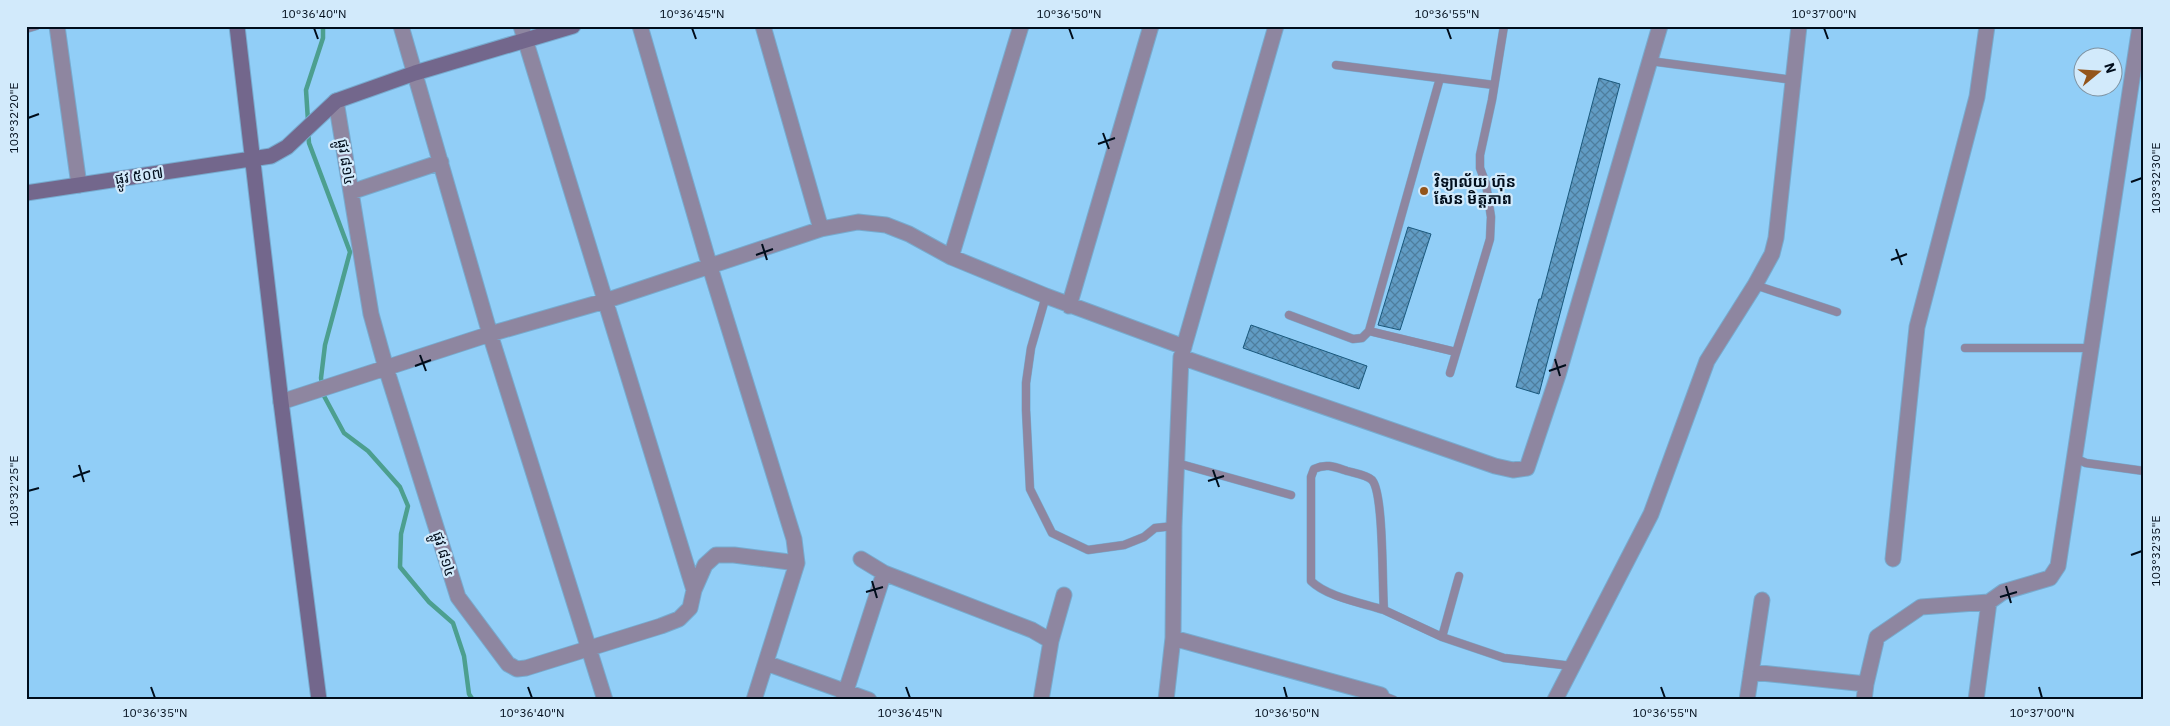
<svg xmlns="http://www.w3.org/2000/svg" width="2170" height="726" viewBox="0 0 2170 726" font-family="'IBM Plex Sans','Noto Sans Khmer',sans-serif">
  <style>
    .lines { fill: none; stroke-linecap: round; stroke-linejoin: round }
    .stream { stroke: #4c9f8f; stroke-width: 4.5 }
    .building { fill: url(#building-cross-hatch); stroke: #19587c }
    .lane-casing { stroke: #77abcf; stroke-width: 9 }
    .street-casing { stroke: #77abcf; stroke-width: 17 }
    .secondary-casing { stroke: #77abcf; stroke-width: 17 }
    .lane { stroke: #8e86a0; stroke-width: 8 }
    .street { stroke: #8e86a0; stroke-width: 15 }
    .secondary { stroke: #73678c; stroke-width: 15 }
    .ticks { fill: none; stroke: #000d1b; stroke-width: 2 }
    .poi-dot { fill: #93551b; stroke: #d2eafb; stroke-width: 2 }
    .labels { text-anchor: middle; stroke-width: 4.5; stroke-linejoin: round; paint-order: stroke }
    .street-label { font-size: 15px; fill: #000d1b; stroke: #d2eafb }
    .poi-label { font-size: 15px; font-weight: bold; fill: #000d1b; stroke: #d2eafb; text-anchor: start }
    .neatline { fill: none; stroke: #000d1b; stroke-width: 2 }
    .ticks-label { font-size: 12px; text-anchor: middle; fill: #000d1b }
  </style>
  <defs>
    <pattern id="building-cross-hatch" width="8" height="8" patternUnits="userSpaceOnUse" patternTransform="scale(1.25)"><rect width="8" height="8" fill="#619cc4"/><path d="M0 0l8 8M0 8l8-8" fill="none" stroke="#4e7e9e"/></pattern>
  </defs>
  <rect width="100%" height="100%" fill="#91cef7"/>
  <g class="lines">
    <path class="stream" d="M308 121 306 90 323 38V26
      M308 131 309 143 350 252 325 345 321 378 324 396 344 433 368 451 400 487 408 506 401 534 400 567 429 602 453 623 464 656 469 694 473 700"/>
  </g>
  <path class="building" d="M1599 78 1620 84 1539 394 1516 387 1539 299H1541Z
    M1408 227 1431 234 1400 330 1378 325Z
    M1251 325 1367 366 1359 389 1243 348Z"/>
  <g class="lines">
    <g class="lane-casing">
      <path id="lane" d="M26 29 36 26
        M1650 61 1793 80
        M1336 65 1494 85
        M1440 78 1369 331 1456 352
        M1755 285 1837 312
        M1046 296 1031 348 1026 383V410L1030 489 1052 533 1088 550 1124 545 1144 537 1155 528 1174 526
        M1289 315 1353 339 1362 338 1369 331
        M1965 348H2091
        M1450 373 1490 239 1491 217 1486 184 1480 168V155L1492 100 1504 26
        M2074 458 2086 463 2144 471
        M1177 463 1291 495
        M1384 610C1363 603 1327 597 1311 581V477L1314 469C1326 463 1335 467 1347 471 1354 473 1367 475 1372 480 1384 493 1382 587 1384 610L1442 637 1504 658 1572 666
        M1442 637 1459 576
        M1381 695 1394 700"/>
    </g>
    <g class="street-casing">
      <path id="street" d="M57 26 79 185
        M401 26 490 334 605 700
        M521 26 694 590
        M640 26 710 267 794 539 797 563 754 700
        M763 26 821 229
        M336 101 371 314 386 368 458 597 508 664 517 669 526 668 661 626 679 619 690 608 694 590 705 565 716 555H734L797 563
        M351 192 441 162
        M951 257 1021 26
        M1069 306 1151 26
        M1181 357 1495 466 1513 470 1527 468 1558 375 1660 26
        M281 402 490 334 605 301 821 229 858 222 886 225 909 234 951 257 1046 296 1184 347
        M861 559 884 573 1032 630 1051 641
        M1893 559 1917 327 1977 97 1987 26
        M1173 638 1381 695
        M766 663 869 700
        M1751 672 1866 684 1877 637 1921 607 1989 602 2003 592 2050 578 2058 566 2140 26
        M843 700 884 573
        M1041 700 1051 641 1064 595
        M1166 700 1173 638 1174 526 1181 357 1276 26
        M1555 700 1651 514 1707 361 1755 285 1772 254 1776 238 1799 26
        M1747 700 1762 600
        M1864 700 1866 684
        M1976 700 1989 602"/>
    </g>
    <g class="secondary-casing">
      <path id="secondary" d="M237 26 281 402 319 700
        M26 193 271 156 287 147 336 101 415 73 573 26"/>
    </g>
    <use href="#lane" class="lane"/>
    <use href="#street" class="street"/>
    <use href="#secondary" class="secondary"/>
  </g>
  <path class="ticks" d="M314 28 318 39M692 28 696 39M1069 28 1073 39M1447 28 1451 39M1824 28 1828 39M28 118 39 114M1103 133 1109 149M1098 144 1115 138M2131 182 2142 178M762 244 767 260M1896 249 1902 265M756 255 773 249M1891 260 1907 254M420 355 426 371M1555 359 1560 376M415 366 431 360M1549 371 1566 365M79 465 84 482M1213 470 1219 487M73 477 90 471M1208 481 1224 476M28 491 39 488M2131 555 2142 551M872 581 877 598M2006 586 2011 603M866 592 883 587M2000 597 2017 592M151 687 155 698M528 687 532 698M906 687 910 698M1284 687 1287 698M1661 687 1665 698M2039 687 2042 698"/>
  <circle class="poi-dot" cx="1424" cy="191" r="5"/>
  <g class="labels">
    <g class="street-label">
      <text transform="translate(346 162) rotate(81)" y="5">ផ្លូវ ៨១៤</text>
      <text transform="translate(139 176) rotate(-8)" y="5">ផ្លូវ ៥០៧</text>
      <text transform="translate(444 554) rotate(73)" y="5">ផ្លូវ ៨១៤</text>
    </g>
    <g class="poi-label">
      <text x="1434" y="187">វិទ្យាល័យ ហ៊ុន<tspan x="1434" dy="17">សែន មិត្តភាព</tspan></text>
    </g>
  </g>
  <rect width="2170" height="726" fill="none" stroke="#d2eafb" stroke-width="55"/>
  <g transform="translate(2098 72) rotate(72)"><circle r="24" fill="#d2eafb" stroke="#7e92a1"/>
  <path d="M0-4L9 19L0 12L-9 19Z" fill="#93551b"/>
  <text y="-8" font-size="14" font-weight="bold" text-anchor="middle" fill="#000d1b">N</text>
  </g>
  <rect x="28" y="28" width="2114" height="670" class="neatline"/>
  <g class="ticks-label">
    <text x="314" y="18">10°36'40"N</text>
    <text x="692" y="18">10°36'45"N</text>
    <text x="1069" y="18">10°36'50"N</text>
    <text x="1447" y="18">10°36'55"N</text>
    <text x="1824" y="18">10°37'00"N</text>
    <text transform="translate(14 118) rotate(-90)" y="4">103°32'20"E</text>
    <text transform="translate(2156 178) rotate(-90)" y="4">103°32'30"E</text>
    <text transform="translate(14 491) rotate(-90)" y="4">103°32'25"E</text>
    <text transform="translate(2156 551) rotate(-90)" y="4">103°32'35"E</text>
    <text x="155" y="717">10°36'35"N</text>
    <text x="532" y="717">10°36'40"N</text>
    <text x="910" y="717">10°36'45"N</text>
    <text x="1287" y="717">10°36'50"N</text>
    <text x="1665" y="717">10°36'55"N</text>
    <text x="2042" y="717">10°37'00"N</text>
  </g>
</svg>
